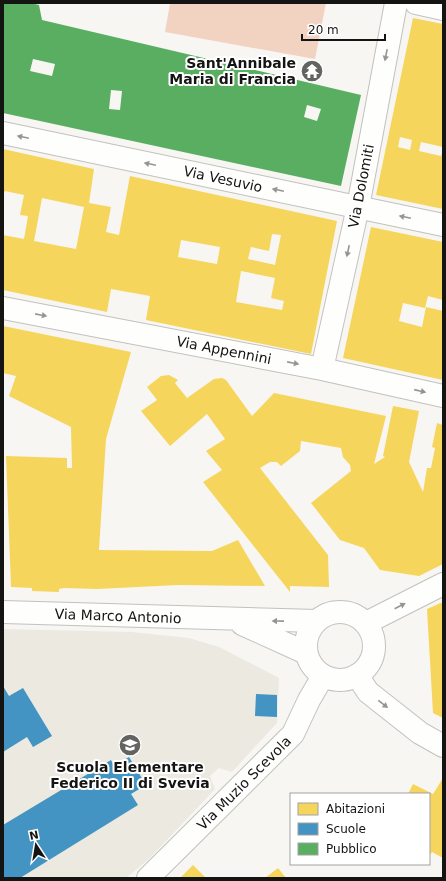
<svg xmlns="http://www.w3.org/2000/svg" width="446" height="881" viewBox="0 0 446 881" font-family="'DejaVu Sans',sans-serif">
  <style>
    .built { fill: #ebe9e0 }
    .green { fill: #f2d3c2 }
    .homes { fill: #f6d55c; fill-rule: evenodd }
    .schools { fill: #4393c3 }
    .public { fill: #5aae61; fill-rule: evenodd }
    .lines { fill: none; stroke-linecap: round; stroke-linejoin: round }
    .minor-casing { stroke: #c2c1be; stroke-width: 24 }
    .tertiary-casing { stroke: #c2c1be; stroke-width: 24 }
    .secondary-casing { stroke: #c2c1be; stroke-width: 24 }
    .minor { stroke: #fefefd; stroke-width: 22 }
    .tertiary { stroke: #fefefd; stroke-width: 22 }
    .secondary { stroke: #fefefd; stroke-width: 22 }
    .oneway { fill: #959593 }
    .labels { text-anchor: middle; stroke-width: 4; stroke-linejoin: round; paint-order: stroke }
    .poi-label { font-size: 14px; font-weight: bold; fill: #141412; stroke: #fff; text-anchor: end }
    .street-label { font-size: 14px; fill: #141412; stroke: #fff }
  </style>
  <rect width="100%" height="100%" fill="#f7f6f3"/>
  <path class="built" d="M3 629 132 632 189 638 219 647 279 678 277 723 232 772 219 768 210 776 215 789 150 858 126 878H3Z"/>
  <path class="green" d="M170 3H326L315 59 165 32Z"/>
  <path class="homes" d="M413 18 443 24V147L421 142 419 151 441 156 443 151V209L376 195ZM400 137 412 140 410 150 398 147Z
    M3 149 94 169 89 203 111 207 106 232 119 235 130 176 337 221 311 354 146 320 150 296 111 289 107 312 3 290V235L24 239 28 216 20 215 24 195 5 191 3 195ZM42 198 84 207 76 249 34 241ZM272 234 281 235 275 265 248 259 251 247 269 251ZM181 240 220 247 217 264 178 257ZM241 271 275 278 271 298 284 301 282 310 236 302Z
    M371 227 443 242V300L428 296 425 308 403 303 399 321 422 327 426 307 443 311V380L343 358Z
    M3 326 131 352 106 439 99 550 212 551 238 540 265 586 178 585 97 589 64 588 59 589V592L32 591V588L11 587 6 456 67 458V468H72L71 427 9 396 16 376 3 373Z
    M169 375 178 380 175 383 187 398 214 379 222 378 226 380 252 416 274 393 386 416 374 464 385 457 383 456 393 406 419 411 409 462 423 492 427 468H431L435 448 432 447 437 423 443 425V564L419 576 380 570 364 548 340 540 311 503 351 471 350 465 343 457 341 448 301 441 300 451 281 466 277 462H270L260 468 328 555 329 587 290 586V592L203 482 222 470 206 451 225 439 207 414 170 446 141 411 157 400 147 387 161 376Z
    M443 602V718L433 713 427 609Z
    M443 778V858L432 852 429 856V794H408L413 784 433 794Z
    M193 865 206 878H180Z
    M278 868 286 878H265Z"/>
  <path class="schools" d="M3 686 9 696 23 688 52 736 33 747 27 737 3 752Z
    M256 694 277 695V717L255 716Z
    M129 757 146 785 131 794 138 805 20 878H3V825L111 760 114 766Z"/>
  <path class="public" d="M3 3H31L39 5 42 20 361 95 341 186 3 113ZM33 59 55 64 52 76 30 71ZM111 90 122 91 120 110 109 109ZM307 105 321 109 317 121 304 117Z"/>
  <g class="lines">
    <g class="minor-casing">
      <path id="minor" d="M416 3 443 9
        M3 133 443 225
        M3 308 322 369 443 396
        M322 369 358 207 396 3
        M357 675 368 692 420 733 443 746"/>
    </g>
    <g class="tertiary-casing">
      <path id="tertiary" d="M366 623 443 584"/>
    </g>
    <g class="secondary-casing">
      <path id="secondary" d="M3 612 317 621
        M306 646a34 34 0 1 1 68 0a34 34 0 1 1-68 0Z
        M242 624 306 653
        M148 878 293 734 309 700 323 676"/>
    </g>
    <use href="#minor" class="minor"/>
    <use href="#tertiary" class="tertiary"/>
    <use href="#secondary" class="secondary"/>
  </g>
  <defs><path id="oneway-solid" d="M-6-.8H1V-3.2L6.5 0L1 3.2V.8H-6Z"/></defs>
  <g class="oneway">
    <use href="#oneway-solid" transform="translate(386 55) rotate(101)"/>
    <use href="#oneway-solid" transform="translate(23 137) rotate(-168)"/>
    <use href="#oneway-solid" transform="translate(150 164) rotate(-168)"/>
    <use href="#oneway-solid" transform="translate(278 190) rotate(-168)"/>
    <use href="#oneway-solid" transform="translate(405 217) rotate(-168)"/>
    <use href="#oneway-solid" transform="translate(348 251) rotate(102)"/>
    <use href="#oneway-solid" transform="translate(41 315) rotate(11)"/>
    <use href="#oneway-solid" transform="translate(293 363) rotate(11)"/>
    <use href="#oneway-solid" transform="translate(420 391) rotate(13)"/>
    <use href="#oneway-solid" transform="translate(400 606) rotate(-27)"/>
    <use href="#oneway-solid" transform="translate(278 621) rotate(-179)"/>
    <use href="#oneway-solid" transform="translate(383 704) rotate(38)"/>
  </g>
  <defs>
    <g id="temple-disc" transform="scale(1.15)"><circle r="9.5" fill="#636361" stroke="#fff"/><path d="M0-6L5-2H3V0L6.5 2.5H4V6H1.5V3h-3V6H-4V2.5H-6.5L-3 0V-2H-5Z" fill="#fff"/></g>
    <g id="school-disc" transform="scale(1.15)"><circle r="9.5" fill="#636361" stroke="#fff"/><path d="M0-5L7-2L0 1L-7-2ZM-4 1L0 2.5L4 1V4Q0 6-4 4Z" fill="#fff"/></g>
  </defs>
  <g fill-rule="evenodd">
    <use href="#temple-disc" x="312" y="71"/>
    <use href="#school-disc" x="130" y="745"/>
  </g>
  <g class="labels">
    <g class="poi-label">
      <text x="296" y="68">Sant'Annibale<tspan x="296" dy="16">Maria di Francia</tspan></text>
      <text x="130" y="772" text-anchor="middle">Scuola Elementare<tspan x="130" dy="16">Federico II di Svevia</tspan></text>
    </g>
    <g class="street-label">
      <text transform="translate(223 179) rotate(12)" y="5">Via Vesuvio</text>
      <text transform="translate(361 186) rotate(-79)" y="5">Via Dolomiti</text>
      <text transform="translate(224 350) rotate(11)" y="5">Via Appennini</text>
      <text transform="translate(118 616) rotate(2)" y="5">Via Marco Antonio</text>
      <text transform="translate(244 783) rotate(-45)" y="5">Via Muzio Scevola</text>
    </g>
  </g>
  <rect width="446" height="881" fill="none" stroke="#141412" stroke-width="8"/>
  <rect x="290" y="793" width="140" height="72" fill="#ffffff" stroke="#a1a1a0"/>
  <rect x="298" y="803" width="20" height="12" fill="#f6d55c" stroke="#a1a1a0"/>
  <text x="326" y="813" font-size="12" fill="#141412">Abitazioni</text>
  <rect x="298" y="823" width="20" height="12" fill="#4393c3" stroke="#a1a1a0"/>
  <text x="326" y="833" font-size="12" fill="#141412">Scuole</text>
  <rect x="298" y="843" width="20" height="12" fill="#5aae61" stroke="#a1a1a0"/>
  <text x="326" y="853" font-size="12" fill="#141412">Pubblico</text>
  <g transform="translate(36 845) rotate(348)" stroke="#ffffff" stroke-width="3" paint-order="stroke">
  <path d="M0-3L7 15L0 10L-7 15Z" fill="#141412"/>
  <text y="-6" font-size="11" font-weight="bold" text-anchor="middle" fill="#141412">N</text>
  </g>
  <path d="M302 34v6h83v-6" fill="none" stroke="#141412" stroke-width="2"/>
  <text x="308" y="34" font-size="12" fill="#141412" stroke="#ffffff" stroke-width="3" paint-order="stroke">20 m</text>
</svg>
